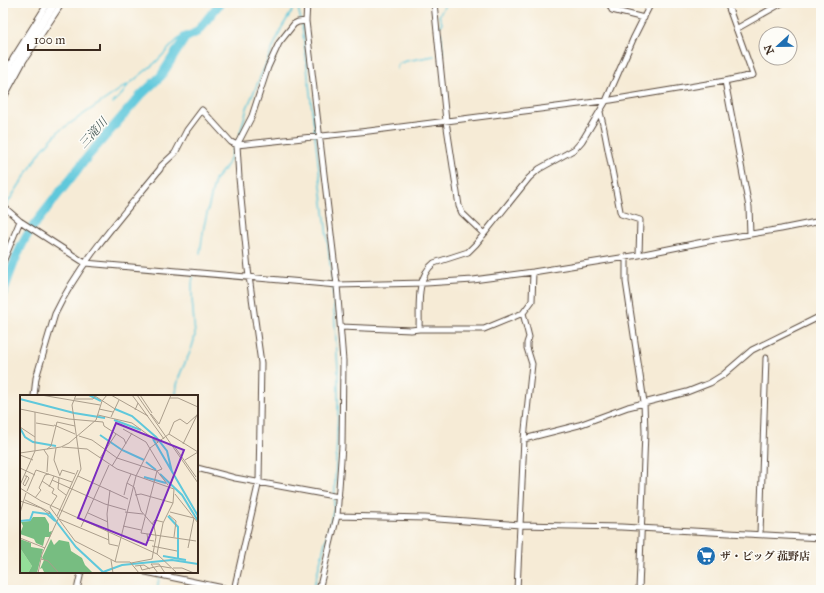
<svg xmlns="http://www.w3.org/2000/svg" width="824" height="593" viewBox="0 0 824 593" font-family="'IM FELL Great Primer','Noto Serif JP',serif">
  <style>
    .lines { fill: none; stroke-linecap: round; stroke-linejoin: round }
    .stream { stroke: #5fc8db; stroke-width: 1.5 }
    .river { stroke: #5fc8db; stroke-width: 9 }
    .minor-casing { stroke: #57473a; stroke-width: 7 }
    .highway-casing { stroke: #57473a; stroke-width: 9 }
    .minor { stroke: #fff; stroke-width: 5 }
    .highway { stroke: #fff; stroke-width: 7 }
    .labels { text-anchor: middle; stroke-width: 3; stroke-linejoin: round; paint-order: stroke }
    .poi-label { font-size: 11px; font-weight: bold; fill: #3b2a1e; stroke: #fdfcf7; text-anchor: start }
    .water-label { font-size: 12px; font-style: italic; fill: #465957; stroke: #fdfcf7 }
    .inset-river { fill: none; stroke: #5fc8db; stroke-width: 2 }
    .inset-road { fill: none; stroke: #ab9e8c; stroke-width: 1 }
    .view { fill: #7b2cbf; fill-opacity: 0.15; stroke: #7b2cbf; stroke-width: 2 }
    .inset-edge { fill: none; stroke: #3b2a1e; stroke-width: 2 }
  </style>
  <rect width="100%" height="100%" fill="#fdfcf7"/>
  <filter id="ink" filterUnits="userSpaceOnUse"><feTurbulence type="fractalNoise" baseFrequency=".025" numOctaves="2"/><feDisplacementMap in="SourceGraphic" scale="8" xChannelSelector="R" yChannelSelector="G"/><feConvolveMatrix kernelMatrix="1 2 1 2 8 2 1 2 1" color-interpolation-filters="sRGB"/></filter>
  <filter id="wash" filterUnits="userSpaceOnUse"><feTurbulence type="fractalNoise" baseFrequency=".012" numOctaves="4" result="noise"/><feDisplacementMap in="SourceGraphic" scale="16" xChannelSelector="R" yChannelSelector="G"/><feGaussianBlur stdDeviation="0.9" result="paint"/><feColorMatrix in="noise" values="0 0 0 0 0 0 0 0 0 0 0 0 0 0 0 0 0 1.4 0 .05"/><feComposite in="paint" operator="in"/></filter>
  <g filter="url(#wash)">
    <rect width="100%" height="100%" fill="#f6ebd6"/>
    <g class="lines">
      <path class="stream" d="M297 3 302 25 332 279 338 369V410L334 508 313 590
        M440 26 442 23 439 16 446 3
        M441 33 443 54
        M397 69 398 64 406 61 434 56
        M113 103 123 93 128 85
        M240 134 247 108 275 43 282 27 297 3
        M3 210 42 150 59 131 125 86 128 85 155 63 183 34 190 32H197
        M200 253 204 226 215 180 228 164 235 146
        M176 396C176 370 192 358 195 335L192 299V284L193 277
        M157 590 160 572"/>
      <path class="river" d="M3 293C11 271 18 249 31 229L89 155 141 95 161 76 185 38 197 32 220 3"/>
    </g>
  </g>
  <g filter="url(#ink)">
    <g class="lines">
      <g class="minor-casing">
        <path id="minor" d="M307 3 306 21 337 285 343 361 342 446 337 516 319 590
          M434 3 446 121 459 206 462 213 484 234
          M609 3 612 10 644 18
          M736 29 782 3
          M3 77 14 57 48 3
          M725 81 749 207 750 234
          M3 99 24 60 62 3
          M600 112 604 129 620 211 621 214 640 220 639 255
          M3 206 20 221 85 263 337 285 426 283 473 280 533 272 639 255 703 242 781 229 821 221
          M626 257V282L644 402 645 432 639 590
          M3 262 20 221
          M341 327 411 330 419 329C420 307 415 278 434 263L468 252 476 244 529 178 539 169 575 149 582 141 606 101 634 37 651 3
          M419 329H484L523 313
          M34 396 36 378 55 314C81 260 123 215 160 169L161 166 175 153 187 130 202 110 231 142 237 145 369 131 611 100 725 81 753 75 727 3
          M524 439 579 425 628 407 687 392 710 383 723 375 752 350 821 316
          M197 468 235 478 339 497
          M337 516 425 518 520 525 621 527 821 538
          M760 534 766 358
          M146 572 233 590
          M77 590 81 572
          M234 590 259 481 261 363 248 269 239 178 237 145 252 116 268 67 279 43 294 24 298 22 306 21
          M517 590 524 439 532 364 527 348V343L529 337 523 313 532 301 533 272"/>
      </g>
      <g class="highway-casing">
        <path id="highway" d="M3 88 26 47 55 3"/>
      </g>
      <use href="#minor" class="minor"/>
      <use href="#highway" class="highway"/>
    </g>
  </g>
  <defs>
    <g id="supermarket-disc" transform="scale(1)"><circle r="9.5" fill="#1f6fb2" stroke="#fdfcf7"/><path d="M-6-5.5h2.5l.6 2H6L4.5 2H-2.5L-4.4-4H-6ZM-1.5 3.2a1.3 1.3 0 1 0 .1 0ZM3 3.2a1.3 1.3 0 1 0 .1 0Z" fill="#fff"/></g>
  </defs>
  <g fill-rule="evenodd">
    <use href="#supermarket-disc" x="706" y="556"/>
  </g>
  <g class="labels">
    <g class="poi-label">
      <text x="720" y="560">ザ・ビッグ 菰野店</text>
    </g>
    <g class="water-label">
      <text transform="translate(93 133) rotate(-48)" y="4">三滝川</text>
    </g>
  </g>
  <g transform="translate(20 395)">
    <rect width="178" height="178" fill="#f6ebd6"/>
    <path d="M0 153 12 171 8 178H0Z" fill="#94de99"/>
    <path d="M13 122H25L29 129V137L32 136 30 142H25L23 151 16 148 14 144 0 139 3 131 1 127 10 126ZM0 144 11 148V152L23 154 17 178H8L12 171 0 153ZM31 144 34 150 39 145 49 147 51 156 62 163 65 170 73 178 24 177 22 173 20 174 24 165 22 163Z" fill="#77bd81"/>
    <path class="inset-river" d="M69 0 81 6M0 4 54 18 85 23M95 14 112 21 136 42 147 56 152 77M94 25 121 35M0 33 5 42 13 47 36 51M80 40 102 55 124 65M133 44 178 121M126 67 136 75M140 79 162 100 178 126M124 82 146 88M29 117 56 152 83 177 102 170 152 165 178 169M148 121 158 132V163M0 126 10 125 13 117 27 119 35 126M143 161 166 165"/>
    <path class="inset-road" d="M21 0 80 10M91 0 128 21M112 0 118 8 115 15M117 0 178 88M120 0 132 18M75 1 95 14M150 3H158L178 12M55 4H73L75 1M118 8 144 44M0 14 49 24 83 27 84 31 104 44 106 49M79 14 93 17M131 19 139 29M78 20 112 28 138 47M91 22 99 5M16 28 34 31M139 29 151 0M34 30 55 39M0 32 15 42M103 34 126 47 142 74 137 76 121 138 176 146M149 39 154 27 160 24 167 29 177 20M149 39 178 57M59 41 72 45 97 63 137 76 148 90M163 49 178 18M154 51 176 82M42 52 67 54 97 74 154 94 153 108 143 128 137 159M36 53 34 65 40 81M27 54 31 51 37 27 55 31M24 55 28 61 27 77M0 58 41 52 49 48 76 25 82 6 87 0M0 60 13 65M80 63 96 39M165 65 178 57M92 71 112 38M0 73 15 80M111 79 107 88 114 92 121 116 134 131 136 142 132 164 111 168M40 80 42 75 55 79M5 81H7L9 83 5 91 3 89 7 81M58 81 108 104M39 83 38 94 46 100M32 85 85 109 106 115M22 86 34 94 32 98 37 101 30 112 55 146 96 167H110L119 178M0 90 15 56V17M29 92 34 81M0 93 21 106 137 159 157 178M90 95 87 119 89 149 98 151M7 96 16 75 52 87M155 99 178 128M104 100 107 88M115 100 121 99 153 108M15 103 21 95 19 93 25 80 29 79M0 106 21 113 29 119 30 117 5 105M105 117 123 119M150 117 174 123 168 153M0 118 6 98M68 118 88 127M149 120 156 126 154 142M37 121 58 75M39 124 89 145M132 129 135 125 143 127M103 131 121 135M61 132 89 70M127 139 128 145 134 146M0 143 25 153M132 151 157 156M21 164 28 166 39 178M91 165 93 178M95 167 116 81 130 53 149 39M120 170 122 175 139 171 151 173M115 171 124 170 130 174M153 173H162L174 178M18 178 22 159 61 74 52 10 56 0M138 178 131 169H139L145 178"/>
    <path class="view" d="M96 28 164 55 126 150 58 123Z"/>
    <rect width="178" height="178" class="inset-edge"/>
  </g>
  <rect width="824" height="593" fill="none" stroke="#fdfcf7" stroke-width="16"/>
  <g transform="translate(778 46) rotate(248)"><circle r="19" fill="#fdfcf7" stroke="#afa8a0"/>
  <path d="M0-3L7 15L0 10L-7 15Z" fill="#1f6fb2"/>
  <text y="-6" font-size="11" font-weight="bold" text-anchor="middle" fill="#3b2a1e">N</text>
  </g>
  <path d="M28 44v6h72v-6" fill="none" stroke="#3b2a1e" stroke-width="2"/>
  <text x="34" y="44" font-size="12" fill="#3b2a1e" stroke="#fdfcf7" stroke-width="3" paint-order="stroke">100 m</text>
</svg>
